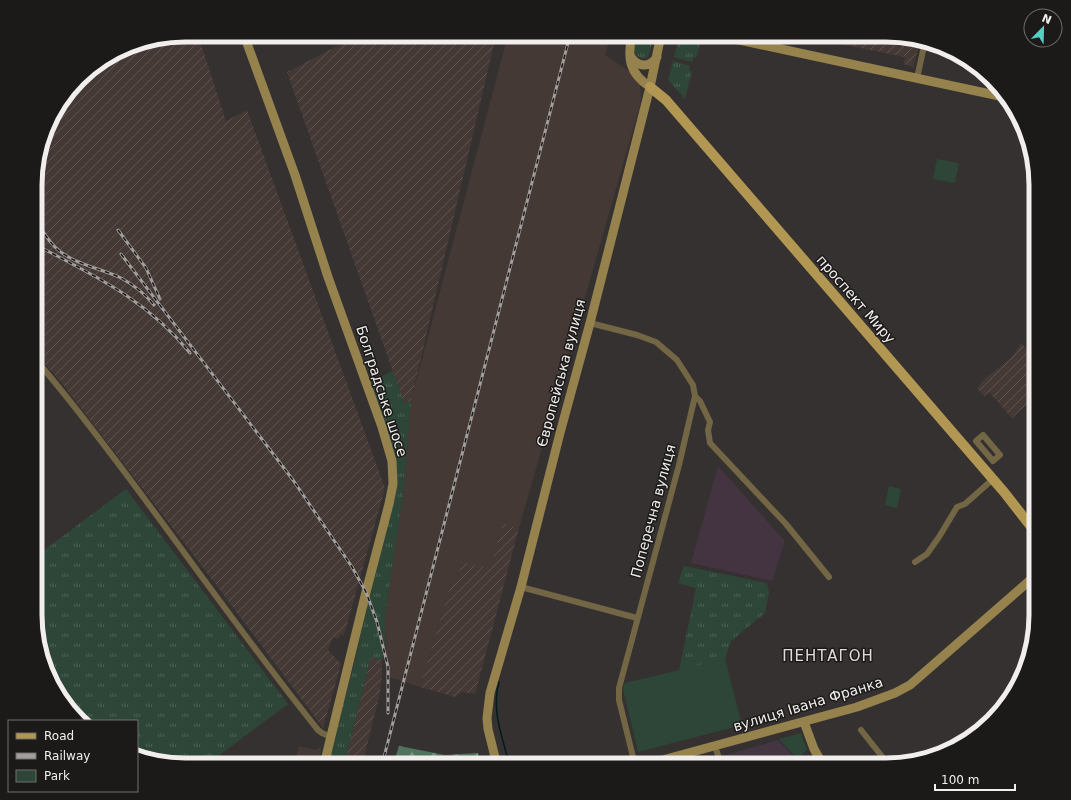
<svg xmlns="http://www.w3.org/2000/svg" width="1071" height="800" viewBox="0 0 1071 800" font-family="'DejaVu Sans',sans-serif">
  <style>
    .built { fill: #443935 }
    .industrial { fill: url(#industrial-furrows) }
    .education { fill: #443441 }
    .medical { fill: #433542 }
    .grass { fill: url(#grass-tufts) }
    .forest { fill: url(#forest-firs) }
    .green { fill: #2e4638 }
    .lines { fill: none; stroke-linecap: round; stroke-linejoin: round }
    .stream { stroke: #031a1e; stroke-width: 1.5 }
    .street { stroke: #736645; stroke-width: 6 }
    .secondary { stroke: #96824d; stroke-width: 9 }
    .primary { stroke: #b29752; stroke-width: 10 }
    .rail-casing { stroke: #a29e9d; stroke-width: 3 }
    .rail { stroke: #1b1a19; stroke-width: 1.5; stroke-dasharray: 4.5; stroke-linecap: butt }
    .labels { text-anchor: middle; stroke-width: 3; stroke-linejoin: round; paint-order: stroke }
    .street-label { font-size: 14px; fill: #f1eeed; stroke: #1b1a19 }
    .neighbourhood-label { font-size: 15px; letter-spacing: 1px; fill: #e0dbd9; stroke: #1b1a19 }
    .rim { fill: none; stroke: #f1eeed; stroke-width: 5 }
  </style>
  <defs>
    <pattern id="industrial-furrows" width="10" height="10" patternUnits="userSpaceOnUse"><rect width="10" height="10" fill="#443935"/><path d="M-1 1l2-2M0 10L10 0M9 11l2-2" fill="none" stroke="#5f5653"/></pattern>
    <pattern id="grass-tufts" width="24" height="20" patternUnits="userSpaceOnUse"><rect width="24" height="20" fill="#2e4638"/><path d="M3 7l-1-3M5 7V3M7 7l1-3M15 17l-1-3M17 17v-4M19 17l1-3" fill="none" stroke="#4d6155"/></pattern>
    <pattern id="forest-firs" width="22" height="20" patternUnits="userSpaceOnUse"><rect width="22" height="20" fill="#50735e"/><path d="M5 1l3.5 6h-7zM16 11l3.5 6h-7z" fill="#728e7d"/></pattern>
  </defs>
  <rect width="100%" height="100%" fill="#353130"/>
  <path class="built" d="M508 35H611L605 55 629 71 635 78 640 86 641 97 640 105 519 528 503 525 490 570 465 562 451 583 420 687 386 676 385 615 403 497 411 401Z
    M299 746 316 750 321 747 319 765H294Z"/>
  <path class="industrial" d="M185 35H198L226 121 247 110 385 488 344 635 341 634 338 639 333 637 328 650 341 664 323 728 214 582 61 382 36 354V165L55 110 86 72 137 43Z
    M349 35H496L411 401 404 403 287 72 347 41Z
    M813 35H895L920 41 913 67 904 64 905 57 815 39Z
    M1021 343 1036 359V396L1012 418 989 392 984 396 977 388 981 384V382L1013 356Z
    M503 524 519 528 475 694 462 692 455 697 420 687 451 583 465 562 490 569Z
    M371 657 382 661V673L380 693 362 765H344Z"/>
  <path class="education" d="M718 466 785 541 772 581 691 563Z
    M714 759 716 765H692Z"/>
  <path class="medical" d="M778 740 802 765H726L723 756Z"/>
  <path class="grass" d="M680 36 701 40 696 58 694 57 692 62 674 57Z
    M636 41 652 43 648 57 643 59 636 55 634 50Z
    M673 61 690 66 689 70 692 72 685 99 668 80Z
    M393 371 404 403 411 401 403 497 385 615V652L382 661 371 657 344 765H328L357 652 368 598 395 496 372 388 379 378Z
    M126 489 288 704 206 765H176L137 756V721H81L51 681 35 625V557Z
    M684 566 767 583 769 593 765 613 731 641 725 659 679 671 696 588 678 583Z"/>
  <path class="forest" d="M399 746 445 755 478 753 480 765H393Z"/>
  <path class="green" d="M937 159 959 163 955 183 933 179Z
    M889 486 901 489 897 508 885 505Z
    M725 659 742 725 638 752 623 689 625 683Z
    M801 733 807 750 797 759 779 739Z"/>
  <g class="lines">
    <path class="stream" d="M499 682C491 709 502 736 509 763"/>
    <path class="street" d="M917 78 925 42
      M590 323 637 335 656 342 677 360 693 385 695 396 679 465 619 688V700L635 765
      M36 360C69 398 99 438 129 478 192 562 252 648 318 730L322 733 331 737
      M695 396 700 401 710 422 708 430 710 443 786 524 829 577
      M983 435 1000 455 993 461 976 441Z
      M915 562 927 554 939 537 957 507 965 504 992 480
      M521 587 637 618
      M861 730 888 764
      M715 746 721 765"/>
    <path class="secondary" d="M244 35 295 175 328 277 382 427 392 461 393 484 389 504 366 592 324 765
      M632 35C627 58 629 73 650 87
      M716 35 1004 97
      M630 55C636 67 649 69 657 57
      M804 722 814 749 823 765
      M497 765 488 729 487 718 490 693 521 587 560 433 590 323 650 87 661 35
      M644 765 857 707 895 693 910 685 1036 575"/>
    <path class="primary" d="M650 87 666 100 1004 492 1036 533"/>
    <g class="rail-casing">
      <path id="rail" d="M36 219C41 229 47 239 55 247 72 264 100 268 121 278 134 285 145 294 154 305
        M118 230 146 268 160 299
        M36 245C95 276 147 300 190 353
        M121 254 293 480 352 567 366 592 377 622 388 667V713
        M382 765 570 35"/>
    </g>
    <use href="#rail" class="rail"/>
  </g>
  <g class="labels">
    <g class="street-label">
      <text transform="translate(856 299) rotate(49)" y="5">проспект Миру</text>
      <text transform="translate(561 373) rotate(-75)" y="5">Європейська вулиця</text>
      <text transform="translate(382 391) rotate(72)" y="5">Болградське шосе</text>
      <text transform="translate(653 511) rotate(-75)" y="5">Поперечна вулиця</text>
      <text transform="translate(808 704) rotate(-17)" y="5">вулиця Івана Франка</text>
    </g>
    <g class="neighbourhood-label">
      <text x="828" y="661">ПЕНТАГОН</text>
    </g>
  </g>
  <path d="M0 0H1071V800H0ZM185 42H886A143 143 0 0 1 1029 185V615A143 143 0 0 1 886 758H185A143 143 0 0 1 42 615V185A143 143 0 0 1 185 42Z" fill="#1b1a19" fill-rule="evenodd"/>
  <path class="rim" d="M185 42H886A143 143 0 0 1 1029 185V615A143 143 0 0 1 886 758H185A143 143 0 0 1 42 615V185A143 143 0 0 1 185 42Z"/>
  <rect x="8" y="720" width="130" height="72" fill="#1b1a19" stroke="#716f6e"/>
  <rect x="16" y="733" width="20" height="6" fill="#b29752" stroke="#716f6e"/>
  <text x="44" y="740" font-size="12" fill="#f1eeed">Road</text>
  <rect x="16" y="753" width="20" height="6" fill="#a29e9d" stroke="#716f6e"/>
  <text x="44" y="760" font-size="12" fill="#f1eeed">Railway</text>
  <rect x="16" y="770" width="20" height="12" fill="#2e4638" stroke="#716f6e"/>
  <text x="44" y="780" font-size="12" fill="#f1eeed">Park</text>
  <g transform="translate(1043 28) rotate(23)"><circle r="19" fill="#1b1a19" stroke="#716f6e"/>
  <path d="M0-3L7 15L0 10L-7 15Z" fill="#55cec5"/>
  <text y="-6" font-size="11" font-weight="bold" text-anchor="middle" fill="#f1eeed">N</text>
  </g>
  <path d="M935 784v6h80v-6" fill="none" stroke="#f1eeed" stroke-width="2"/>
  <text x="941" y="784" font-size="12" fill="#f1eeed" stroke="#1b1a19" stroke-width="3" paint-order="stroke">100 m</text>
</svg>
